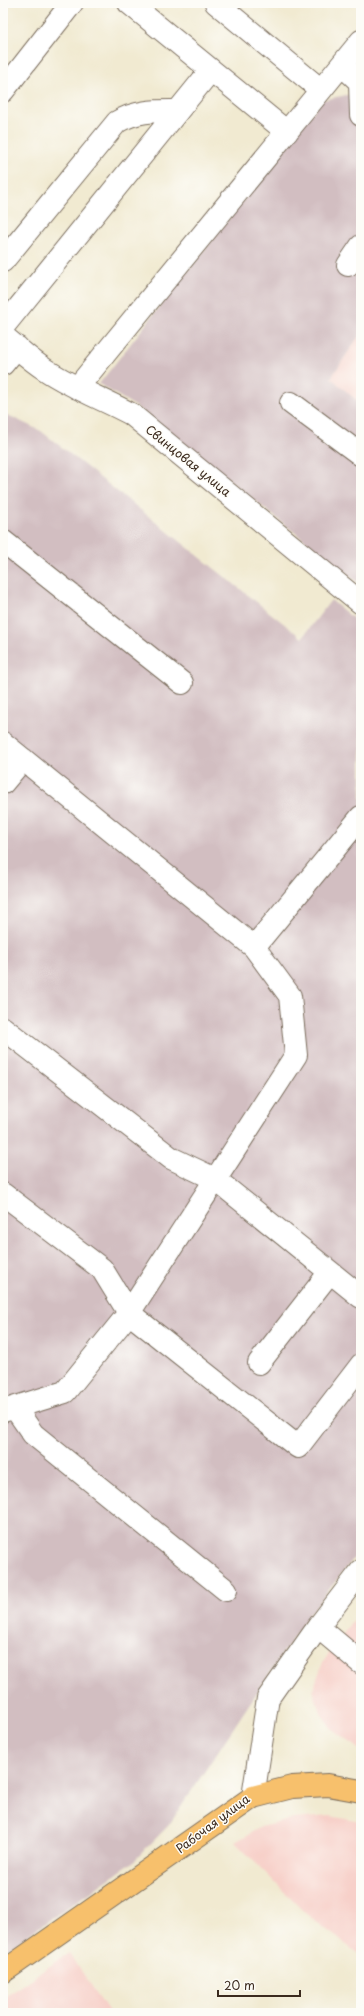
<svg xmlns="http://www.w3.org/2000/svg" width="364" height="2016" viewBox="0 0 364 2016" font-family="'Playpen Sans',sans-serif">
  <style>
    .built { fill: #f7d0c9 }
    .industrial { fill: #d2bec1 }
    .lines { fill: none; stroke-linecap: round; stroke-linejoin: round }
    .minor-casing { stroke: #7b6d5d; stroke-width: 24 }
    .major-casing { stroke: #7b6d5d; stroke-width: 24 }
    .minor { stroke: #fff; stroke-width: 22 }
    .major { stroke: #f7c06c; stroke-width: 22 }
    .labels { text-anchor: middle; stroke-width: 3; stroke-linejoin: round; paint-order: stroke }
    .street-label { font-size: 12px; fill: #3b2a1e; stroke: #fdfcf7 }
  </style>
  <rect width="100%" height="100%" fill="#fdfcf7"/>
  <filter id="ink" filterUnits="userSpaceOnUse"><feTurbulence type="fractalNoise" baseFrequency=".025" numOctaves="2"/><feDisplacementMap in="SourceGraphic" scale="8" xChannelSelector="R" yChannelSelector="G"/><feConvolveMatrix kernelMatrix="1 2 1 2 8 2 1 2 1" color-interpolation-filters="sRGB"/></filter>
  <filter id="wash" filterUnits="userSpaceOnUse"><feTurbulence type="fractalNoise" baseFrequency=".012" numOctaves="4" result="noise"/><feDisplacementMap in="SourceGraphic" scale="16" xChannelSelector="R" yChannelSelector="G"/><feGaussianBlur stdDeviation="0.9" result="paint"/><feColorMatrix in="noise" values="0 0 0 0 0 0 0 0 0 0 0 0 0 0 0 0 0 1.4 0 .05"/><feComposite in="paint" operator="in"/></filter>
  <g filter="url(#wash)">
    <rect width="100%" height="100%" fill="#f1ead1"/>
    <path class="built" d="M361 333V404L331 378Z
      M361 1609V1750L332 1729 320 1712 313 1690 323 1662Z
      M330 1816 361 1822V1956L305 1913 235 1842 261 1827 294 1819Z
      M69 1953 110 2013H3V1998Z"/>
    <path class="industrial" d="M361 92V333L331 378 361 404V585L135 406 99 384 322 100Z
      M3 413 41 431 302 638 331 600 361 625V1549L305 1620 169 1825 132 1863 3 1952Z"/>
  </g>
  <g filter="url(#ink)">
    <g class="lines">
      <g class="minor-casing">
        <path id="minor" d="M129 3 287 132
          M216 3 321 90 361 41
          M342 65 360 82 361 115
          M3 91 72 3
          M3 261 117 122C137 110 156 111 178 111
          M348 265 361 246
          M3 327 211 70
          M3 336C17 347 31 361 46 370 73 388 103 399 131 414L361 603
          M3 364 17 347
          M77 388 321 90
          M291 403 361 455
          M3 541 182 683
          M3 743 254 947 290 996 296 1055 129 1313 65 1392 3 1411
          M3 783 23 759
          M254 947 361 817
          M3 1028 171 1158 215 1179 361 1297
          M3 1194 102 1269 129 1313 298 1447 361 1365
          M259 1363 330 1272
          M15 1408 33 1434 226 1590
          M318 1627 361 1663
          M253 1797 268 1698 318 1627 361 1571"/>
      </g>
      <g class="major-casing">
        <path id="major" d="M3 1972 253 1797 292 1787 328 1785 361 1791"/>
      </g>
      <use href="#minor" class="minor"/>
      <use href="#major" class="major"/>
    </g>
  </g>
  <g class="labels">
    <g class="street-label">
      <text transform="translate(188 461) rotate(39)" y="4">Свинцовая улица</text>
      <text transform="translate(213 1824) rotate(-37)" y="4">Рабочая улица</text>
    </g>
  </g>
  <rect width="364" height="2016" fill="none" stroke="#fdfcf7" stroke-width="16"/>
  <path d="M218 1990v6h82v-6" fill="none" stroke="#3b2a1e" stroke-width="2"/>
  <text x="224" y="1990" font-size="12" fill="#3b2a1e" stroke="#fdfcf7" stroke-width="3" paint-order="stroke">20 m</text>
</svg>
